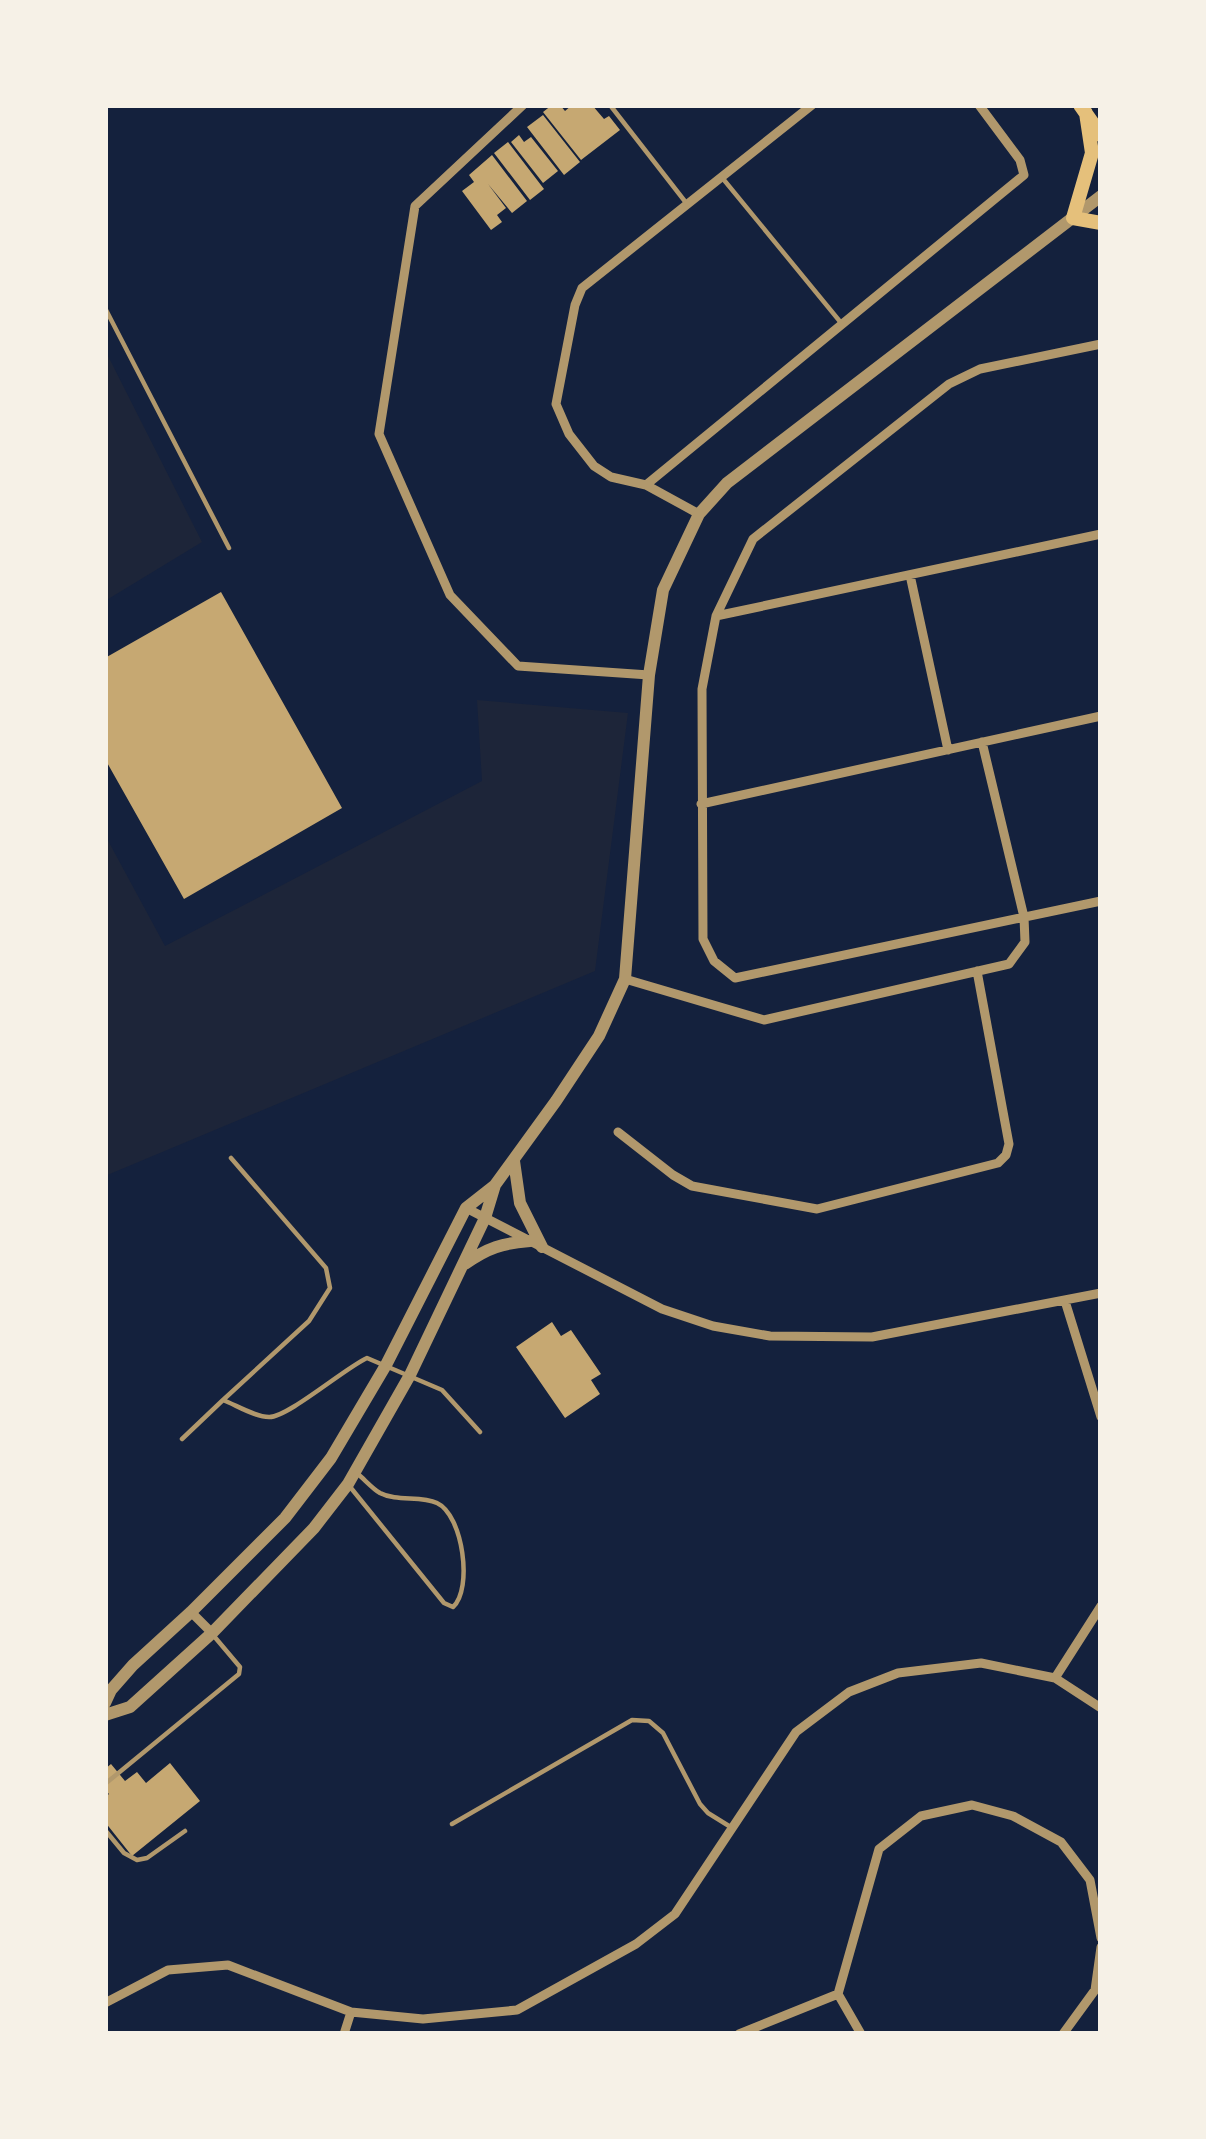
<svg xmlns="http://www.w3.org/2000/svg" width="1206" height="2139" viewBox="0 0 1206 2139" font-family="'Archivo Narrow',sans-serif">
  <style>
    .green { fill: #1d2539 }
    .building { fill: #c6a872 }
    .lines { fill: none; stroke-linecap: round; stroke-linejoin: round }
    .service { stroke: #b1986c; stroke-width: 4.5 }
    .minor { stroke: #b1986c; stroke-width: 9 }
    .tertiary { stroke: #b1986c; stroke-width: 12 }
    .secondary { stroke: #e5c07b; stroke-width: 14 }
  </style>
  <rect width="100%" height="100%" fill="#14213d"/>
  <path class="green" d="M105 350 202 542 105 601Z
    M477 700 628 713 595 971 105 1176V835L165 946 482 781Z"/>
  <path class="building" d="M552 105H560L565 111 572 105H592L604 119 609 116 620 130 581 160 543 112Z
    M543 115 580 162 564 175 527 127Z
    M519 135 524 142 531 137 558 171 543 183 511 142Z
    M508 142 544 189 530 200 494 153Z
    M492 155 527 201 512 213 488 184 506 208 497 215 502 222 491 230 462 191 474 182 469 175Z
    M221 592 342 808 184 899 105 759V658Z
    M552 1322 561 1336 571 1330 601 1374 591 1380 600 1394 565 1418 516 1347Z
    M170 1763 200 1801 132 1856 105 1822V1797L109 1794 105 1790V1769L111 1764 125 1781 137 1772 146 1783Z"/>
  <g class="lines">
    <path class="service" d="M610 105 687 204
      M724 180 842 324
      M105 308 229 548
      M223 1400 309 1321 330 1288 326 1268 231 1158
      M182 1439 223 1400C236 1405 255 1417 269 1417 287 1418 345 1368 367 1358L442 1390 480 1432
      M351 1488 444 1603 453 1607C473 1589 463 1515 437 1503 421 1495 397 1502 380 1493 373 1489 365 1480 358 1474
      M105 1784 239 1674 240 1667 213 1635
      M452 1824 632 1720 649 1721 663 1733 700 1804 708 1813 729 1826
      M105 1830 124 1853 137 1860 147 1858 185 1831"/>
    <path class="minor" d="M523 105 415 206 379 434 450 595 518 666 649 675
      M1101 344 980 369 949 384 753 539 716 616 702 689 703 939 714 961 735 978 1101 901
      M646 485 1024 175 1020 160 979 105
      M699 514 646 485 611 477 594 466 569 434 556 404 575 305 582 288 812 105
      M910 575 948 750
      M716 616 1101 534
      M701 804 1101 716
      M625 979 764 1020 1009 964 1025 942 1024 917 982 742
      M618 1132 673 1175 692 1186 817 1209 998 1163 1006 1155 1009 1144 977 971
      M466 1208 662 1309 713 1326 770 1336 872 1337 1101 1293
      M1065 1301 1101 1417
      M191 1612 212 1633
      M1055 1678 1101 1606
      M838 1994 861 2034
      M105 2003 168 1970 228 1965 351 2012 423 2019 517 2010 636 1944 675 1914 796 1732 849 1692 898 1673 981 1663 1055 1678 1101 1708
      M344 2034 351 2012
      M739 2034 838 1994 879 1849 921 1816 972 1805 1013 1816 1061 1842 1090 1880 1101 1938
      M1063 2034 1095 1990 1101 1947"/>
    <path class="tertiary" d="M514 1161 520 1203 542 1247
      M465 1264C487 1248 503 1243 530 1241
      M105 1703 111 1690 133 1665 191 1612 285 1518 331 1458 386 1365 466 1208 494 1186
      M105 1715 130 1707 212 1633 314 1528 348 1484 410 1375 485 1218 495 1185 556 1101 599 1036 625 979 649 675 663 590 699 514 727 483 1101 196"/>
    <path class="secondary" d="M1080 105 1101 135
      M1086 113 1092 153 1073 218 1101 223"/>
  </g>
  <rect width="1206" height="2139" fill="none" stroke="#f6f1e7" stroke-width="216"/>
</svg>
